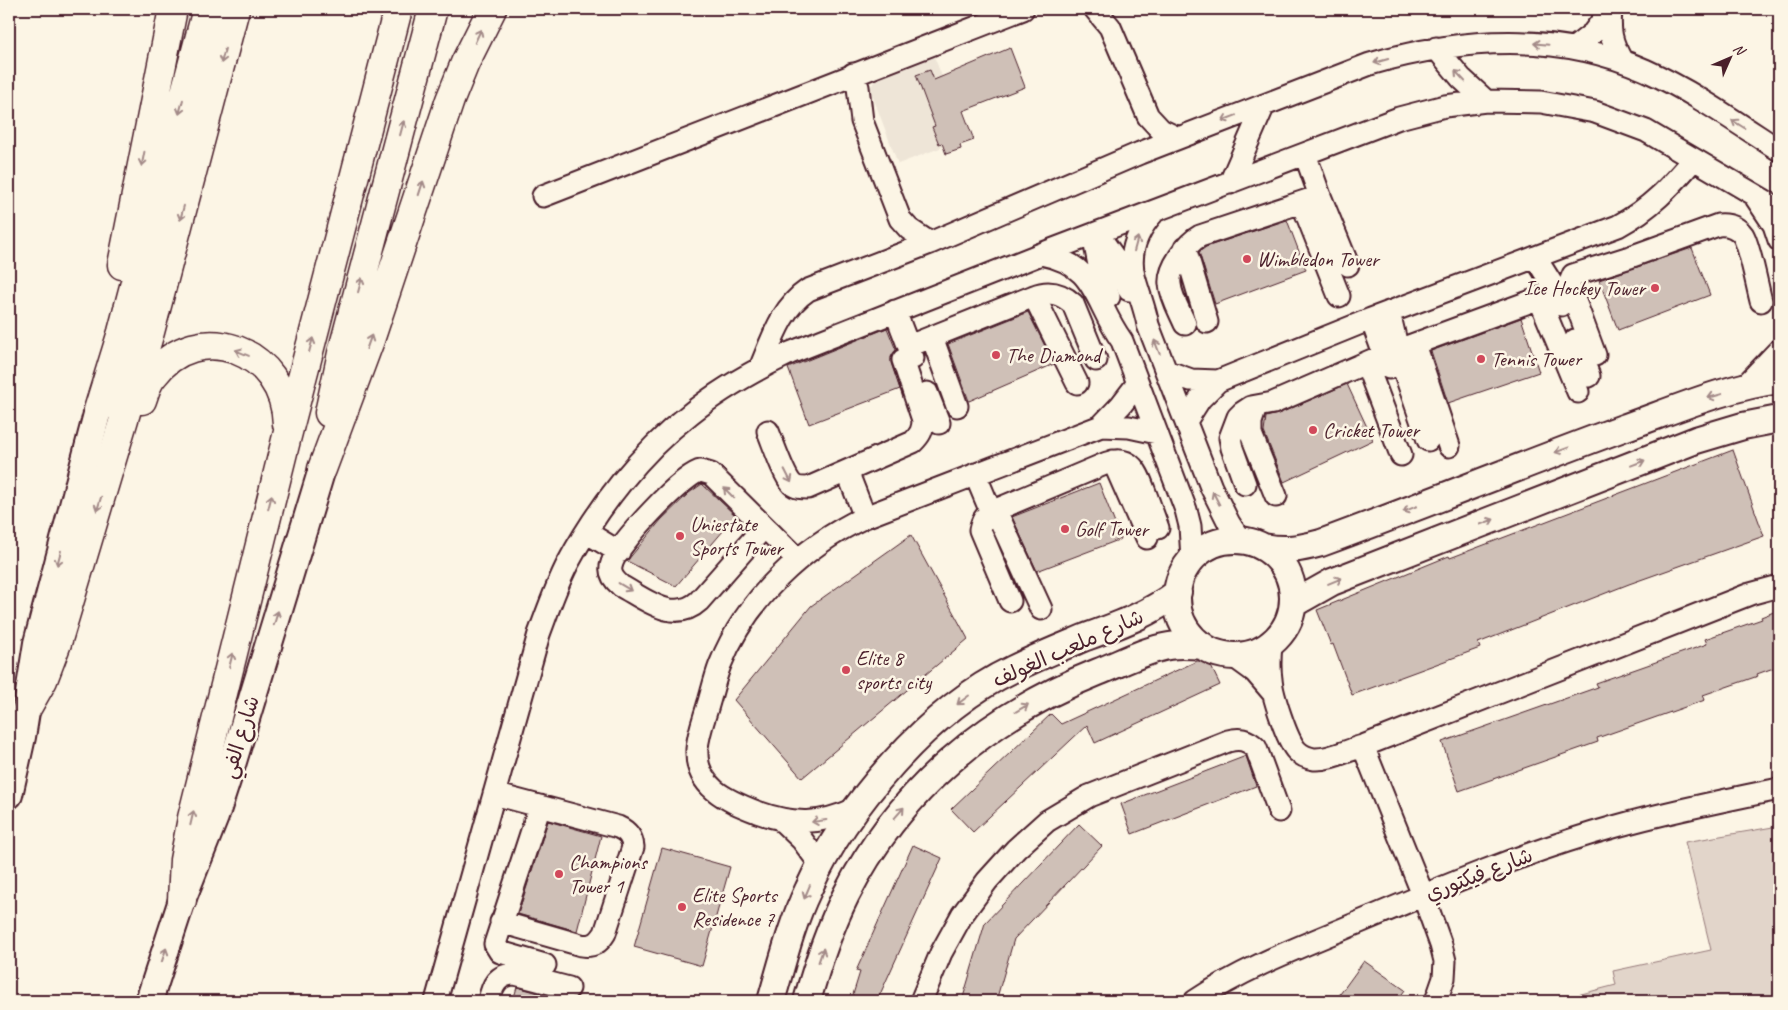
<svg xmlns="http://www.w3.org/2000/svg" width="1788" height="1010" viewBox="0 0 1788 1010" font-family="Caveat,'Playpen Sans Arabic',sans-serif">
  <style>
    .built { fill: #eee5d7 }
    .green { fill: #e2d5ca; stroke: #967a7a }
    .building { fill: #cfc0b7; stroke: #4a1f2b }
    .lines { fill: none; stroke-linecap: round; stroke-linejoin: round }
    .minor-casing { stroke: #4a1f2b; stroke-width: 25 }
    .tertiary-casing { stroke: #4a1f2b; stroke-width: 30 }
    .motorway-casing { stroke: #4a1f2b; stroke-width: 31 }
    .minor { stroke: #fcf5e5; stroke-width: 21 }
    .tertiary { stroke: #fcf5e5; stroke-width: 26 }
    .motorway { stroke: #fcf5e5; stroke-width: 28 }
    .oneway { stroke: #a38a88 }
    .poi-dot { fill: #d1495b; stroke: #fcf5e5; stroke-width: 2 }
    .labels { text-anchor: middle; stroke-width: 5; stroke-linejoin: round; paint-order: stroke }
    .poi-label { font-size: 21px; fill: #4a1f2b; stroke: #fcf5e5; text-anchor: start }
    .street-label { font-size: 21px; fill: #4a1f2b; stroke: #fcf5e5 }
  </style>
  <rect width="100%" height="100%" fill="#fcf5e5"/>
  <filter id="ink" filterUnits="userSpaceOnUse"><feTurbulence type="fractalNoise" baseFrequency=".02" numOctaves="2"/><feDisplacementMap in="SourceGraphic" scale="10" xChannelSelector="R" yChannelSelector="G"/><feConvolveMatrix kernelMatrix="1 2 1 2 8 2 1 2 1" color-interpolation-filters="sRGB"/></filter>
  <g filter="url(#ink)">
    <path class="built" d="M932 51 966 138 898 164 870 89 879 72Z"/>
    <path class="green" d="M1779 826V1001H1554L1616 985 1613 971 1711 950 1685 842Z"/>
    <path class="building" d="M1010 48 1025 87 963 111 974 140 960 145 961 149 946 154 942 143 939 144 932 127 935 126 916 75 930 70 934 80Z
      M1287 220 1306 270 1215 304 1199 252 1206 247Z
      M1692 248 1710 295 1618 330 1599 280Z
      M1028 312 1054 364 969 401 948 344Z
      M1521 318 1539 372 1448 403 1431 351Z
      M887 328 896 350 891 357V363L900 389 809 424 788 368Z
      M1347 384 1373 440 1284 482 1264 432 1266 417 1278 414Z
      M1733 450 1764 536 1629 584 1478 643 1480 648 1352 695 1333 644 1331 645 1317 610 1449 556 1450 558Z
      M1099 483 1121 539 1037 571 1012 517Z
      M702 484 736 516 676 586 627 561 661 520 689 493Z
      M911 535 968 639 802 778 734 700 811 606Z
      M1779 610V666L1757 674 1758 676 1703 695 1705 700 1597 738 1598 742 1459 791 1442 742 1598 687 1596 683 1707 644 1705 639 1762 619 1761 617Z
      M1208 660 1220 685 1095 743 1087 725 973 832 951 809 1051 714 1061 724 1197 661Z
      M1246 756 1256 786 1132 834 1121 804Z
      M548 821 601 836 577 931 518 914Z
      M1079 824 1102 846 1014 939 996 1001H962L985 923Z
      M913 845 942 858 877 1001H851L860 972 856 971Z
      M662 848 730 867 702 966 634 947Z
      M1364 961 1405 990 1397 1001H1335Z
      M517 987 560 999V1001H513Z"/>
    <g class="lines">
      <g class="minor-casing">
        <path id="minor" d="M1095 9 1110 27 1148 116 1161 130 1178 138
          M1611 10C1609 31 1611 42 1622 61
          M1436 48 1461 78 1486 101
          M1574 48 1593 33 1611 9
          M853 74 858 87 862 121 900 219 909 229 930 243
          M1305 154 1320 196 1348 265
          M1230 183 1264 105
          M543 196 1023 9
          M1756 198 1774 225 1779 240
          M1302 203 1339 296
          M1155 211C1139 228 1128 251 1134 276 1138 292 1145 308 1148 325L1211 487 1229 523 1240 540
          M1097 233 1116 260 1129 290
          M1093 235 1102 280 1109 297
          M1185 248 1207 322
          M1041 254C1098 265 1093 301 1122 341L1186 510 1190 526 1192 559
          M1535 257 1552 284 1561 305
          M1034 296 1077 383
          M1539 298 1578 392
          M895 311 913 358
          M1389 312 1400 359 1428 440
          M1371 319 1389 368
          M1185 324C1180 312 1171 297 1170 284 1168 269 1187 243 1200 236L1320 196
          M932 337 957 406
          M1575 340 1589 376
          M1415 344 1449 446
          M909 346 1034 296C1049 290 1061 293 1073 304L1096 360
          M1398 350 1556 292
          M1595 355 1569 285 1573 275 1630 257 1718 225C1728 224 1737 227 1743 235 1750 247 1757 286 1761 301
          M1366 363 1401 455
          M760 368C772 340 781 308 808 290L930 243 1140 153 1370 64C1460 38 1557 31 1645 70 1692 91 1736 122 1779 150
          M1166 371 1191 380 1218 381
          M1743 388 1779 350
          M927 393 939 423
          M1256 407 1251 422V434L1276 496
          M1186 421 1200 399 1218 381 1371 319 1618 226C1651 208 1670 187 1694 159
          M1101 426 1121 405 1138 383
          M768 431C773 443 784 476 792 484 796 488 802 488 808 488L913 442C920 435 923 430 923 420L903 360
          M1113 461 1147 538
          M847 471 865 517
          M975 474 991 512
          M1245 484 1232 448 1230 438 1238 417 1242 413 1251 407 1273 403 1384 355
          M996 511 1041 609
          M764 527 699 601C674 624 645 599 621 586 614 580 608 573 612 563 617 545 684 473 701 471L711 474 798 560
          M586 532 619 552
          M1010 601 980 530C982 521 984 517 991 512L1107 463C1133 454 1139 476 1146 495 1150 506 1154 517 1158 528
          M1271 644C1270 656 1269 667 1271 679 1272 694 1287 741 1297 751 1301 755 1308 758 1314 759 1329 760 1348 750 1363 746L1750 594 1779 586
          M1233 656 1255 672 1273 693
          M1363 746 1423 895 1441 945 1445 961 1444 978 1436 1001
          M494 794 618 827C627 831 632 836 633 847L605 933C599 943 593 947 581 945L501 922
          M540 806 495 944 500 952 545 965
          M855 809C820 825 793 825 757 812 726 800 695 787 697 749 698 734 704 719 708 705 712 692 715 678 720 665 746 599 802 547 865 517L1101 426 1129 427 1157 433
          M780 819 802 840 820 864
          M436 1001 539 634C548 610 556 586 568 563 598 507 640 453 690 414 720 389 755 370 790 353L1041 254 1399 118 1445 106 1486 101 1541 102 1595 112 1646 131 1779 209
          M489 1001C492 986 497 974 515 974L569 988
          M921 1001 941 953 962 915 987 881 1016 849 1047 821 1089 796 1228 741C1239 738 1247 739 1256 748L1279 811
          M1195 1001C1244 968 1300 947 1355 924 1440 888 1527 851 1617 826 1670 811 1725 800 1779 789"/>
      </g>
      <g class="tertiary-casing">
        <path id="tertiary" d="M1177 598a58 58 0 1 1 116 0a58 58 0 1 1-116 0Z
          M1263 547C1286 551 1299 549 1321 543 1422 506 1522 465 1623 428 1674 410 1726 387 1779 380
          M1293 604 1332 582 1696 440 1743 426 1779 419
          M9 795 22 737 37 643 98 410
          M149 1001 182 900 215 817 231 768 322 469
          M771 1001C782 964 791 925 808 890 846 806 929 709 1013 669 1037 657 1062 647 1086 637 1119 625 1150 614 1178 592
          M807 1001C817 965 829 929 846 895 899 790 989 715 1098 672 1121 663 1145 650 1169 646 1180 644 1191 645 1203 646"/>
      </g>
      <g class="motorway-casing">
        <path id="motorway" d="M122 265 173 9
          M142 400C145 392 147 383 153 376 198 316 285 350 287 424
          M98 410 122 332 207 9
          M329 413 342 353 433 9
          M322 469 370 340 450 100 465 63 492 9
          M27 708 43 680 57 643 150 332 235 9
          M182 900 184 860 192 818 287 436 398 9"/>
      </g>
      <use href="#minor" class="minor"/>
      <use href="#tertiary" class="tertiary"/>
      <use href="#motorway" class="motorway"/>
    </g>
    <defs><path id="oneway-shaft" d="M-6 0H5M1.5-3L5.5 0L1.5 3" fill="none" stroke-width="1.6" stroke-linecap="round" stroke-linejoin="round" transform="scale(1.25)"/></defs>
    <g class="oneway">
      <use href="#oneway-shaft" transform="translate(478 36) rotate(-65)"/>
      <use href="#oneway-shaft" transform="translate(1541 44) rotate(-175)"/>
      <use href="#oneway-shaft" transform="translate(223 56) rotate(105)"/>
      <use href="#oneway-shaft" transform="translate(1381 61) rotate(164)"/>
      <use href="#oneway-shaft" transform="translate(1460 76) rotate(-133)"/>
      <use href="#oneway-shaft" transform="translate(181 107) rotate(105)"/>
      <use href="#oneway-shaft" transform="translate(1229 118) rotate(159)"/>
      <use href="#oneway-shaft" transform="translate(1738 124) rotate(-148)"/>
      <use href="#oneway-shaft" transform="translate(402 128) rotate(-75)"/>
      <use href="#oneway-shaft" transform="translate(143 159) rotate(101)"/>
      <use href="#oneway-shaft" transform="translate(421 188) rotate(-72)"/>
      <use href="#oneway-shaft" transform="translate(182 213) rotate(105)"/>
      <use href="#oneway-shaft" transform="translate(1136 244) rotate(-75)"/>
      <use href="#oneway-shaft" transform="translate(360 285) rotate(-75)"/>
      <use href="#oneway-shaft" transform="translate(369 342) rotate(-70)"/>
      <use href="#oneway-shaft" transform="translate(311 345) rotate(-75)"/>
      <use href="#oneway-shaft" transform="translate(1157 347) rotate(-111)"/>
      <use href="#oneway-shaft" transform="translate(242 353) rotate(-157)"/>
      <use href="#oneway-shaft" transform="translate(1715 396) rotate(164)"/>
      <use href="#oneway-shaft" transform="translate(1562 450) rotate(160)"/>
      <use href="#oneway-shaft" transform="translate(1638 463) rotate(-21)"/>
      <use href="#oneway-shaft" transform="translate(788 476) rotate(63)"/>
      <use href="#oneway-shaft" transform="translate(729 493) rotate(-135)"/>
      <use href="#oneway-shaft" transform="translate(1216 498) rotate(-117)"/>
      <use href="#oneway-shaft" transform="translate(270 502) rotate(-76)"/>
      <use href="#oneway-shaft" transform="translate(99 504) rotate(107)"/>
      <use href="#oneway-shaft" transform="translate(1410 509) rotate(158)"/>
      <use href="#oneway-shaft" transform="translate(1487 522) rotate(-21)"/>
      <use href="#oneway-shaft" transform="translate(59 558) rotate(105)"/>
      <use href="#oneway-shaft" transform="translate(1335 581) rotate(-23)"/>
      <use href="#oneway-shaft" transform="translate(625 587) rotate(31)"/>
      <use href="#oneway-shaft" transform="translate(276 618) rotate(-73)"/>
      <use href="#oneway-shaft" transform="translate(231 660) rotate(-76)"/>
      <use href="#oneway-shaft" transform="translate(963 700) rotate(143)"/>
      <use href="#oneway-shaft" transform="translate(1022 708) rotate(-31)"/>
      <use href="#oneway-shaft" transform="translate(899 813) rotate(-49)"/>
      <use href="#oneway-shaft" transform="translate(192 818) rotate(-77)"/>
      <use href="#oneway-shaft" transform="translate(819 821) rotate(172)"/>
      <use href="#oneway-shaft" transform="translate(807 892) rotate(113)"/>
      <use href="#oneway-shaft" transform="translate(164 955) rotate(-72)"/>
      <use href="#oneway-shaft" transform="translate(821 955) rotate(-71)"/>
    </g>
  </g>
  <g class="poi-dot">
    <circle cx="1247" cy="259" r="5"/>
    <circle cx="1655" cy="288" r="5"/>
    <circle cx="996" cy="355" r="5"/>
    <circle cx="1481" cy="359" r="5"/>
    <circle cx="1313" cy="430" r="5"/>
    <circle cx="1065" cy="529" r="5"/>
    <circle cx="680" cy="536" r="5"/>
    <circle cx="846" cy="670" r="5"/>
    <circle cx="559" cy="874" r="5"/>
    <circle cx="682" cy="907" r="5"/>
  </g>
  <g class="labels">
    <g class="poi-label">
      <text x="1257" y="266">Wimbledon Tower</text>
      <text x="1645" y="295" text-anchor="end">Ice Hockey Tower</text>
      <text x="1006" y="362">The Diamond</text>
      <text x="1491" y="366">Tennis Tower</text>
      <text x="1323" y="437">Cricket Tower</text>
      <text x="690" y="531">Uniestate<tspan x="690" dy="24">Sports Tower</tspan></text>
      <text x="1075" y="536">Golf Tower</text>
      <text x="856" y="665">Elite 8<tspan x="856" dy="24">sports city</tspan></text>
      <text x="569" y="869">Champions<tspan x="569" dy="24">Tower 1</tspan></text>
      <text x="692" y="902">Elite Sports<tspan x="692" dy="24">Residence 7</tspan></text>
    </g>
    <g class="street-label">
      <text transform="translate(1068 648) rotate(-24)" y="7">شارع ملعب الغولف</text>
      <text transform="translate(240 737) rotate(-73)" y="7">شارع الفي</text>
      <text transform="translate(1479 874) rotate(-21)" y="7">شارع فيكتوري</text>
    </g>
  </g>
  <rect width="1788" height="1010" fill="none" stroke="#fcf5e5" stroke-width="30"/>
  <rect x="15" y="15" width="1758" height="980" fill="none" stroke="#4a1f2b" stroke-width="2" filter="url(#ink)"/>
  <g transform="translate(1730 58) rotate(45)" stroke="#fcf5e5" stroke-width="4" paint-order="stroke">
  <path d="M0-4L9 19L0 12L-9 19Z" fill="#4a1f2b"/>
  <text y="-8" font-size="14" font-weight="bold" text-anchor="middle" fill="#4a1f2b">N</text>
  </g>
</svg>
